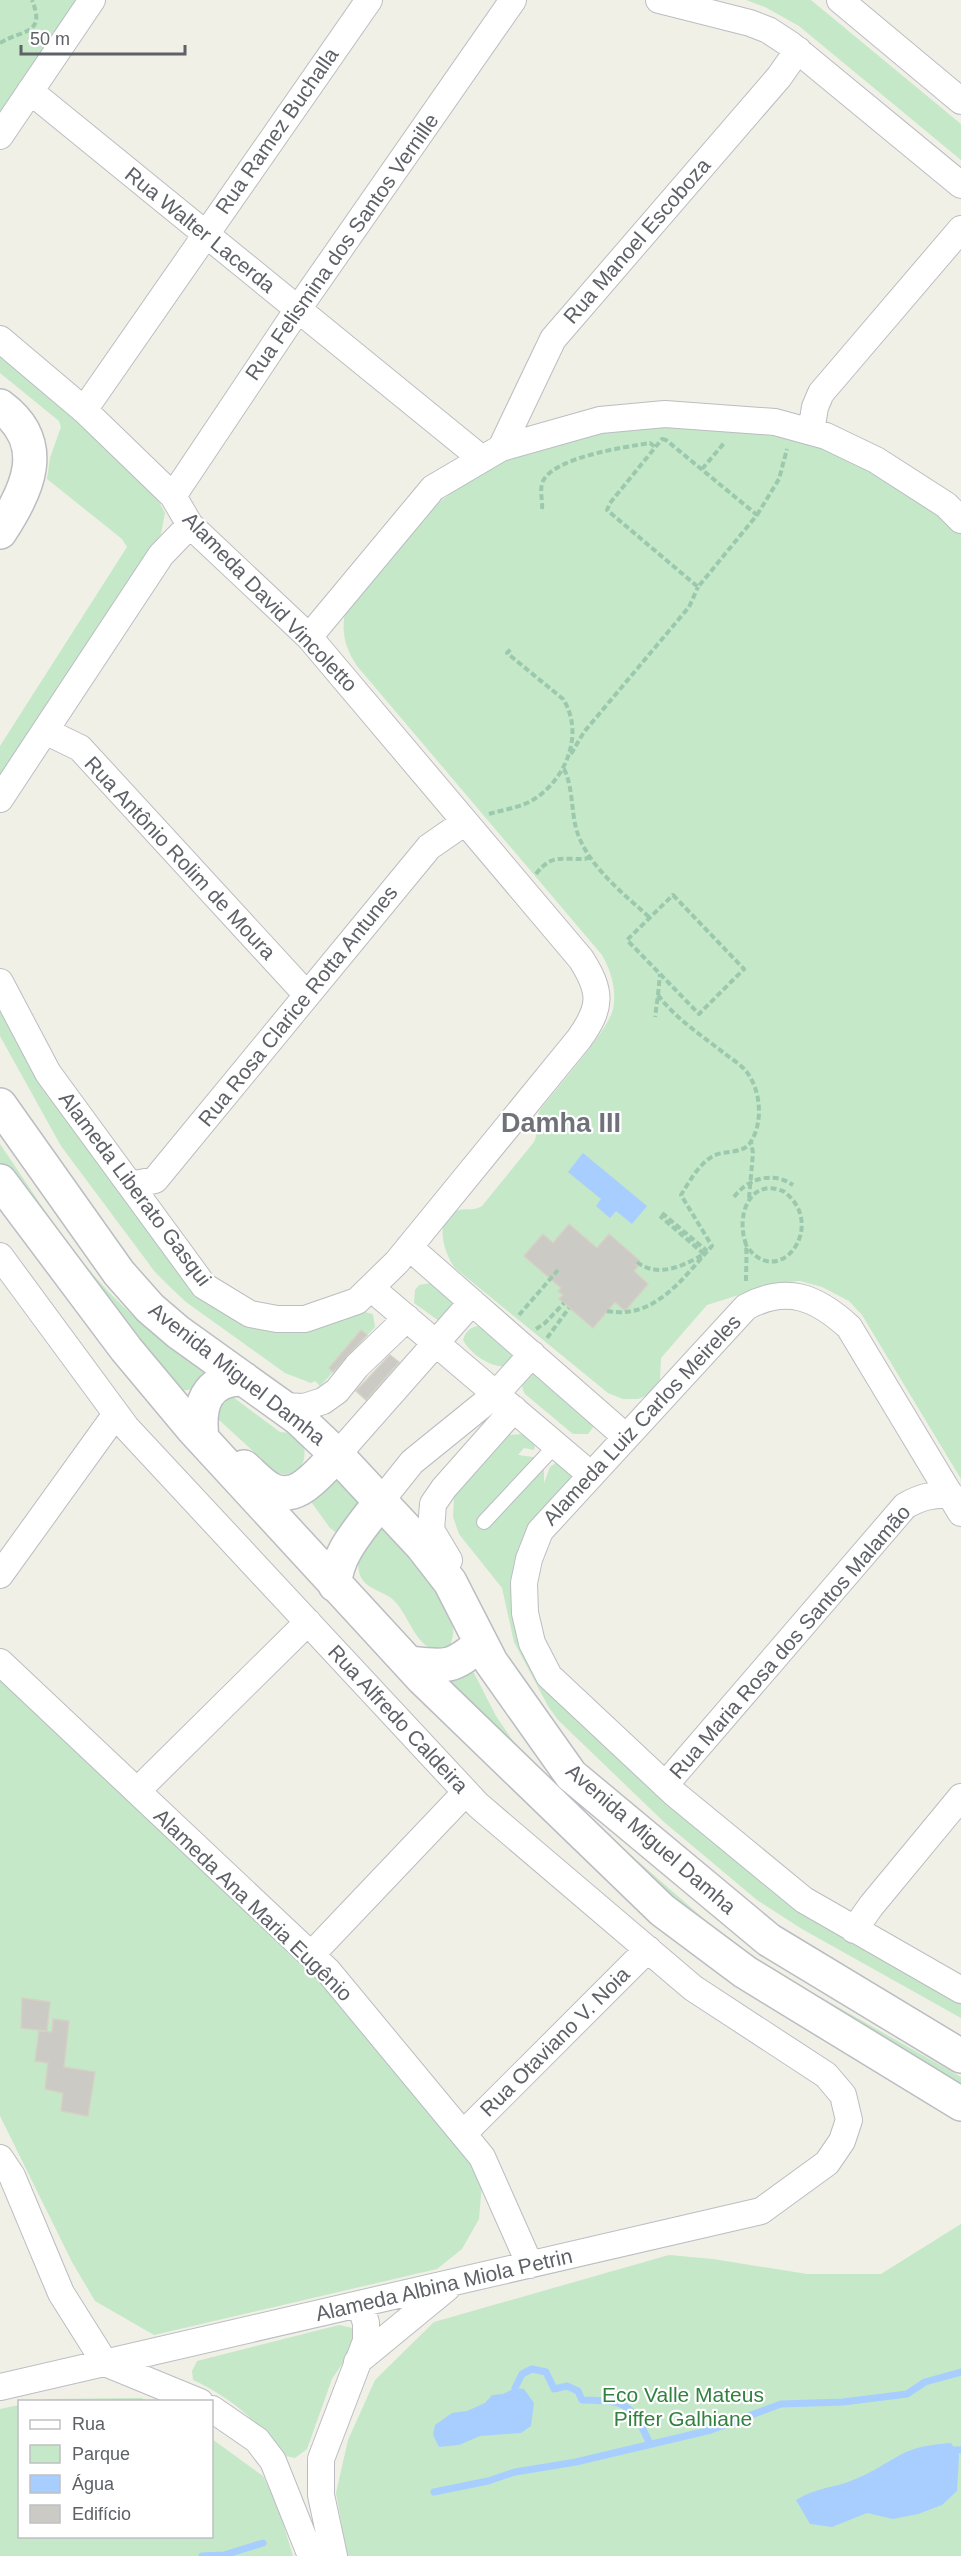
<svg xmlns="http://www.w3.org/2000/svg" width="961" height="2556" viewBox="0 0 961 2556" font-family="Helvetica,sans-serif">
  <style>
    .green { fill: #c4e8c8 }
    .water { fill: #a8ceff }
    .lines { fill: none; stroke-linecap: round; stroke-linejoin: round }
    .stream { stroke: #a8ceff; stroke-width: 7 }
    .building { fill: #cccac4; stroke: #d5d2c5; stroke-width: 1.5 }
    .service-casing { stroke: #bbbdc2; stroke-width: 16 }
    .minor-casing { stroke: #bbbdc2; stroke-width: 28 }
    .tertiary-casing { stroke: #bbbdc2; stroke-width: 36 }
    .path { stroke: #9cc9ae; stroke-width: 4; stroke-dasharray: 6 3; stroke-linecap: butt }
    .service { stroke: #fff; stroke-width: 14 }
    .minor { stroke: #fff; stroke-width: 26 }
    .tertiary { stroke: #fff; stroke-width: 33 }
    .labels { text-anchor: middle; stroke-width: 4.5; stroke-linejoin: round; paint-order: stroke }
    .street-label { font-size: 21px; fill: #5e6167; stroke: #fff }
    .park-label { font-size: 21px; fill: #338141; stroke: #fff }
    .district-label { font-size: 27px; font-weight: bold; fill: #6f7379; stroke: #fff }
  </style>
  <rect width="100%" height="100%" fill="#f0f0e7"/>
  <path class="green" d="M0 0H80L0 120Z
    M746 0H811L961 124V160L799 26 765 7Z
    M0 352 155 494 165 513 161 534 0 777V746L127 547 122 539 47 479 50 458 61 427 59 421 0 373Z
    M650 426H717L772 434 838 453 902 486 961 532V1479L862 1315 849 1301 822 1287 800 1281 777 1283 707 1305 661 1358 660 1380 648 1395 638 1399H623L608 1393 455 1268C444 1254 432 1217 459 1210 468 1208 474 1211 482 1206L534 1142C539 1133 534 1121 540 1110 555 1090 609 1030 613 1009 617 990 611 971 602 955L357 666C344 646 340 629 347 605 370 578 391 549 415 524 461 476 539 440 605 430 620 427 635 427 650 426Z
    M0 993 197 1288 319 1326 342 1320 361 1311 373 1314 375 1327 320 1386 315 1381 311 1383 285 1373 186 1302 168 1285 155 1272 61 1146 0 1036Z
    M0 1144C39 1201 77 1264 128 1311 150 1332 176 1349 201 1366L205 1373C201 1388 189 1393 175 1389L0 1169Z
    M431 1283 454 1301 455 1311 439 1321 414 1303 415 1290 419 1285Z
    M484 1325 513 1352 511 1361 505 1366C490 1368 470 1353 463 1340 466 1329 473 1326 484 1325Z
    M534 1372 594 1420V1426L588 1434H573L525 1394C519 1384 522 1375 534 1372Z
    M233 1397 280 1432 291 1433 303 1441C308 1462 301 1478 277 1473L218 1419 216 1411 225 1398Z
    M523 1434 533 1439 535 1444 534 1450 524 1448 518 1455 533 1457 544 1469V1483L550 1467 557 1462 573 1475V1480L561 1491 519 1626 663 1795 961 1999V2018L802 1929 757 1900 664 1822 558 1720 548 1706 514 1642 502 1588 459 1534 453 1517 454 1497 451 1495 508 1435Z
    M337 1477 357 1498 359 1503 338 1534 330 1528 309 1499Z
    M379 1527C399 1537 449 1604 453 1628 454 1634 452 1640 450 1646 443 1649 435 1652 428 1647 411 1635 407 1611 391 1598 380 1590 363 1588 359 1572 355 1553 368 1541 379 1527Z
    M470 1670 474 1673 496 1716 513 1741 567 1799 729 1941 815 1994 961 2077V2092L726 1954 436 1678Z
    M0 1679 318 1979 457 2140 482 2184 479 2219 462 2249 437 2269 154 2335 95 2301 72 2262 0 2116Z
    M961 2224V2556H347L336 2493 348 2440 375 2380 434 2322 669 2255 713 2259 807 2274H881Z
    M339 2325 352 2328 356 2343 332 2379 307 2449 295 2458 281 2455C259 2421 230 2397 193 2380L192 2371 197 2361Z
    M141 2398 149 2401H38L49 2399Z
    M19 2405 20 2536H212V2439L263 2476 278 2507 293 2556H0V2409Z"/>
  <path class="water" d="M583 1153 647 1206 632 1224 616 1211 610 1218 596 1206 601 1199 568 1172Z
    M515 2388 524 2389 534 2403 531 2426 521 2433 480 2436 459 2445 439 2447 433 2435 435 2425 452 2413 467 2411 485 2403 492 2395 503 2394Z
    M951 2443 959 2455 957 2491 942 2505 918 2514 893 2519 867 2513 832 2527 810 2524 796 2500C816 2488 828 2489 848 2482 869 2475 886 2462 906 2452 920 2446 936 2444 951 2443Z"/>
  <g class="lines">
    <path class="stream" d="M515 2388 522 2374 532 2369 546 2372 554 2389 567 2386 578 2391 582 2400C627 2401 631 2402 650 2444
      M955 2450H961
      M434 2492 488 2481 515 2472 576 2462 711 2430 781 2404 843 2402 907 2394 925 2382 961 2372
      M202 2556 224 2555 263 2543"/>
  </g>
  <path class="building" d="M569 1224 597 1248 609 1234 639 1260 636 1264 638 1266 634 1271 648 1284 625 1311 615 1302 593 1328 559 1299 563 1295 558 1291 561 1288 524 1256 543 1234 553 1243Z
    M361 1330 367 1335 333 1372 329 1368Z
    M390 1355 399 1362 366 1400 356 1391Z
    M22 1998 50 2002 47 2031 21 2028Z
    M53 2019 69 2021 64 2067 95 2072 88 2116 61 2111 63 2093 45 2089 48 2063 35 2061 39 2031 52 2032Z"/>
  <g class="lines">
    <g class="service-casing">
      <path id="service" d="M484 1522 556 1445"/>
    </g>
    <g class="minor-casing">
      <path id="minor" d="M659 0 750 23 768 30 791 45 961 185
        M840 0 961 101
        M30 91 482 459
        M0 136 92 0
        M0 339 84 410 173 496 190 525 309 637 581 959C602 992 602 1007 579 1039L397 1262 357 1301 305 1319H277L250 1314 204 1286 48 1073 0 982
        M84 410 369 0
        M811 432 815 407 821 393 961 229
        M501 448 553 339 779 77 798 50
        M173 496 298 309 513 0
        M309 637 433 488 501 448 600 420 665 414 775 422 826 436 876 460 946 505 961 520
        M45 731 80 748 307 995
        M0 799 161 555 190 525
        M130 1185 155 1180 429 847 465 822
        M409 1247 626 1437
        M0 1256 126 1427 478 1805 693 1988 826 2075 843 2095 849 2120 842 2141 827 2163 761 2211 0 2387
        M371 1288 591 1475
        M281 1406 304 1407 323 1401 337 1391 357 1366 407 1318
        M337 1455 472 1302
        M380 1502 412 1462 496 1394 532 1354
        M961 1513 849 1327C816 1297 787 1285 746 1307L540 1531 529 1559 524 1583 525 1613 532 1643 549 1676 675 1794 804 1900 961 1990
        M449 1560 431 1530 433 1504 444 1488 514 1409
        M0 1575 116 1414
        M0 1662 328 1971 482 2157 530 2265
        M665 1785 905 1506C920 1497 933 1494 951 1495
        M137 1791 308 1622
        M854 1930 871 1906 961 1797
        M311 1955 466 1792
        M463 2134 648 1949
        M0 2158 12 2176 61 2293 105 2363 200 2402
        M357 2362 447 2288
        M212 2409 257 2440 273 2461 311 2556
        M334 2556 321 2495V2459L366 2341V2323L360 2304"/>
    </g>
    <g class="tertiary-casing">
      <path id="tertiary" d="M0 406C50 443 28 490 0 532
        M0 1105 119 1273 150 1308 178 1332 298 1418 337 1455 422 1546 450 1582 491 1662 571 1775 769 1940 961 2056
        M0 1181 126 1349 192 1428 423 1679 662 1910 745 1972 961 2104
        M202 1439C198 1406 205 1378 244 1379
        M244 1467C252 1474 261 1484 270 1489 298 1505 320 1470 337 1455
        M335 1585C335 1554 363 1526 380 1502
        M409 1663C445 1667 452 1669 480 1644"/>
    </g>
    <path class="path" d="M0 43C23 29 46 35 32 0
      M662 439 666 440 757 515 698 587 607 510 610 503Z
      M702 469 725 442
      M542 509C543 500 539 490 543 481 555 457 625 447 650 443L655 447
      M757 515 779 479 787 449
      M571 754 584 732 689 607 698 587
      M564 769C573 787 571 809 576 828 586 865 623 893 650 918
      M489 814C502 810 517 808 529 802 564 784 586 735 563 699L507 653 512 648
      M536 874C552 853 563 860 585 859L589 857
      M673 895 744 969 699 1014 627 940Z
      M658 995 660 974
      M734 1197C748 1178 773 1171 793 1185
      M749 1198 753 1153 751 1142
      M662 1213 707 1251
      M637 1262C658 1279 685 1265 704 1254L660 1216
      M746 1281C746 1269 747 1257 746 1245 745 1240 743 1236 743 1231 740 1208 753 1181 780 1190 785 1191 788 1195 791 1198 823 1233 776 1290 746 1245
      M607 1311C655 1320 683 1278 712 1246L681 1195C689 1182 699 1164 713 1156 724 1150 743 1154 750 1143 764 1123 761 1088 745 1070 739 1063 730 1058 724 1053 701 1035 675 1018 658 995L655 1017
      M519 1315 558 1270
      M536 1329 545 1323 564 1303
      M547 1338 569 1308"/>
    <use href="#service" class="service"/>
    <use href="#minor" class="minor"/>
    <use href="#tertiary" class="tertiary"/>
  </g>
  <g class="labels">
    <g class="street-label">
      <text transform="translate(277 131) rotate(-55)" y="7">Rua Ramez Buchalla</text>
      <text transform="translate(200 230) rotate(39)" y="7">Rua Walter Lacerda</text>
      <text transform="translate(637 241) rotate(-49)" y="7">Rua Manoel Escoboza</text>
      <text transform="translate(342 247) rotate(-55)" y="7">Rua Felismina dos Santos Vernille</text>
      <text transform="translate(270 602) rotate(46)" y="7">Alameda David Vincoletto</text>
      <text transform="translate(180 858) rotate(47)" y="7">Rua Antônio Rolim de Moura</text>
      <text transform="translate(298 1006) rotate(-51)" y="7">Rua Rosa Clarice Rotta Antunes</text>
      <text transform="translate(135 1189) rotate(53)" y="7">Alameda Liberato Gasqui</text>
      <text transform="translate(237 1374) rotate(38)" y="7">Avenida Miguel Damha</text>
      <text transform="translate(642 1420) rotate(-47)" y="7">Alameda Luiz Carlos Meireles</text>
      <text transform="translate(790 1642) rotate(-49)" y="7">Rua Maria Rosa dos Santos Malamão</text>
      <text transform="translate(398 1719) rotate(47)" y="7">Rua Alfredo Caldeira</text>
      <text transform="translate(651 1839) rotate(41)" y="7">Avenida Miguel Damha</text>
      <text transform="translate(253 1905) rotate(44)" y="7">Alameda Ana Maria Eugênio</text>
      <text transform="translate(555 2042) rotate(-45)" y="7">Rua Otaviano V. Noia</text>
      <text transform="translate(444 2285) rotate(-13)" y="7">Alameda Albina Miola Petrin</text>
    </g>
    <g class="park-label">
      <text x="683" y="2402">Eco Valle Mateus<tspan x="683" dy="24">Piffer Galhiane</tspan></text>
    </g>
    <g class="district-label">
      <text x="561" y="1132">Damha III</text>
    </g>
  </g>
  <rect x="18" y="2400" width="195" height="138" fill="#ffffff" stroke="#bfc0c2" stroke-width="1.5"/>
  <rect x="30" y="2420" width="30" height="9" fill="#ffffff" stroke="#bfc0c2" stroke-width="1.5"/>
  <text x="72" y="2430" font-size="18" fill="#5e6167">Rua</text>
  <rect x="30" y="2445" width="30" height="18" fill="#c4e8c8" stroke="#bfc0c2" stroke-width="1.5"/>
  <text x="72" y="2460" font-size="18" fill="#5e6167">Parque</text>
  <rect x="30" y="2475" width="30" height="18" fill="#a8ceff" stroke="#bfc0c2" stroke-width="1.5"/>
  <text x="72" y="2490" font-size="18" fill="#5e6167">Água</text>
  <rect x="30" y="2505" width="30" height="18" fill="#cccac4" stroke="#bfc0c2" stroke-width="1.5"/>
  <text x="72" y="2520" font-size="18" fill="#5e6167">Edifício</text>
  <path d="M21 45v9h164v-9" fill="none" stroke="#5e6167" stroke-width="3"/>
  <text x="30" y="45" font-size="18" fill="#5e6167" stroke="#ffffff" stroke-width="4.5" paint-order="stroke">50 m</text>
</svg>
